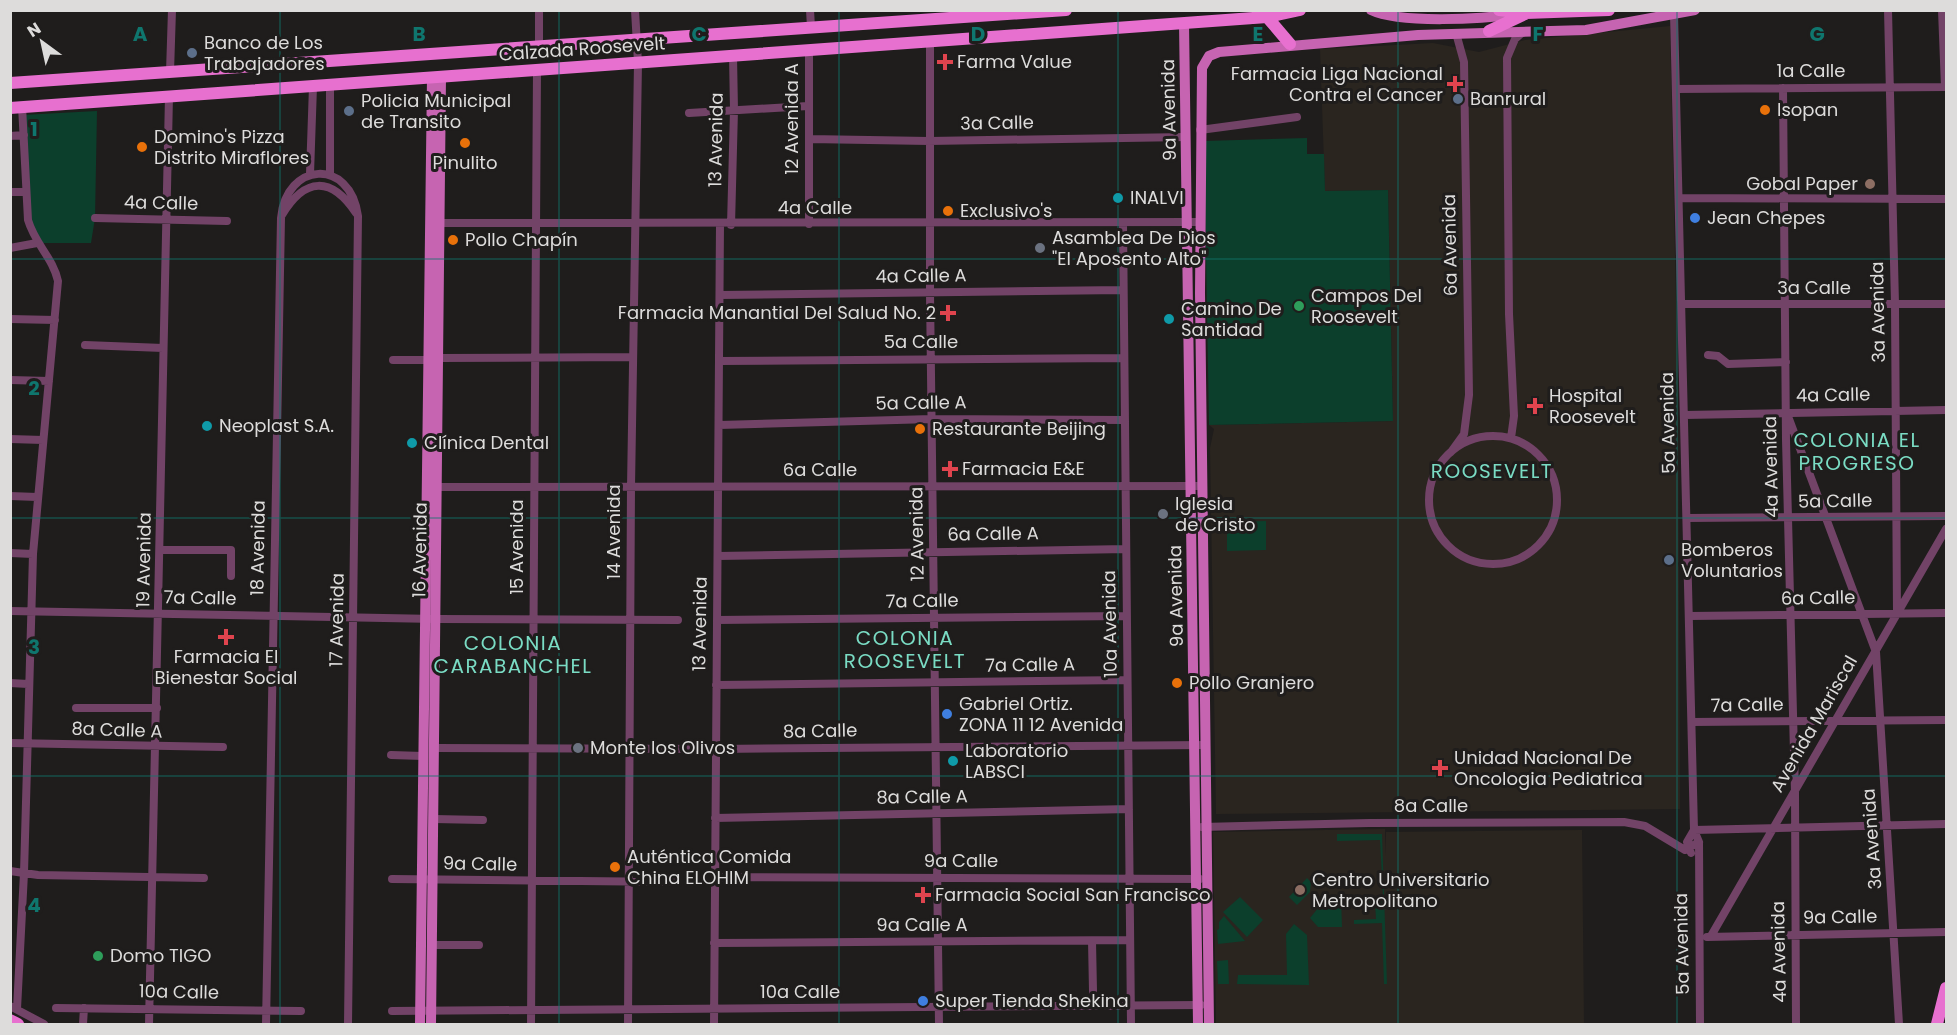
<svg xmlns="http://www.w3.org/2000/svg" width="1957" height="1035" viewBox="0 0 1957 1035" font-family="Poppins,sans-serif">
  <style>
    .built { fill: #2a251f }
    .green { fill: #0c3f2c }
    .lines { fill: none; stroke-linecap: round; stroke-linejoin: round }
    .minor { stroke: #724367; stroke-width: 8 }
    .major { stroke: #c664b1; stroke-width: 10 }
    .highway { stroke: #e770cf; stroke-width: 12 }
    .grid { fill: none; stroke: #0f766e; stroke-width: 1.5; stroke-opacity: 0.55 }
    .service-dot { fill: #5c6f8a; stroke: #1f1d1c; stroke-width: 2 }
    .health-dot { fill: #e0444e; stroke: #1f1d1c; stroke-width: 2 }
    .food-dot { fill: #e8710a; stroke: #1f1d1c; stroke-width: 2 }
    .education-dot { fill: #8d6e63; stroke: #1f1d1c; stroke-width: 2 }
    .culture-dot { fill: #0f9aa8; stroke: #1f1d1c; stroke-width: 2 }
    .shop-dot { fill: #3f7fe0; stroke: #1f1d1c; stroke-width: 2 }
    .worship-dot { fill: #6b7280; stroke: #1f1d1c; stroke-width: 2 }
    .leisure-dot { fill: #2e9e5b; stroke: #1f1d1c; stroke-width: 2 }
    .labels { text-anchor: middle; stroke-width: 6; stroke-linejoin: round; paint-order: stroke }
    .poi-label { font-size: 18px; fill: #dddcdb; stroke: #1f1d1c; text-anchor: start }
    .street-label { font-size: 18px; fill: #dddcdb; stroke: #1f1d1c }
    .neighbourhood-label { font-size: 20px; letter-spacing: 1.5px; fill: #7adcc4; stroke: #1f1d1c }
    .grid-label { font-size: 20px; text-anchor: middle; font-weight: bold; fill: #0f766e; stroke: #1f1d1c; stroke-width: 6; stroke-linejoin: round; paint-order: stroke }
  </style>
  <rect width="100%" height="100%" fill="#1f1d1c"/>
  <path class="built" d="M1670 26 1678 392 1680 809 1216 814 1210 448 1214 429 1209 425 1393 421 1388 190 1325 191 1320 49 1433 43 1479 52 1525 40Z
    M1385 829V856L1386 832 1582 830 1584 1024H1216L1213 832Z"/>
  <path class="green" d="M97 111 95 218 91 243H37L31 230 22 115Z
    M1307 138V154H1324L1325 191 1388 190 1393 421 1209 425 1204 141Z
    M1266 521V550L1227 551V522Z
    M1337 834H1382L1387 984H1384L1382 923 1354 924V920L1376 919 1375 903H1368L1367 899 1383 897 1380 840 1337 841Z
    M1307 878 1311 882 1310 892 1297 905 1289 897Z
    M1240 897 1263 920 1247 937 1223 912Z
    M1327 897H1341L1342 927H1318L1310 918Z
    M1224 916 1245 941 1218 944 1217 930 1219 929V922Z
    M1294 924 1307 935 1309 985 1237 984 1238 975H1287L1286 934Z
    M1228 960 1229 984H1218L1217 961Z"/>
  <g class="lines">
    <path class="minor" d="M539 10V45
      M810 10 811 27
      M1888 10 1895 304 1897 614
      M1942 10 1945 87
      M1674 14 1694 830 1699 842 1700 1024
      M930 43V293L939 1024
      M809 51V224
      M170 72 172 10
      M1783 88 1786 440 1795 792 1796 1024
      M1676 89 1946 87
      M689 113 808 106
      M1200 130 1297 117
      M10 136 24 135
      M809 139 929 141 1186 137
      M310 174 313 86
      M330 175V85
      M10 192H26
      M1679 198 1946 199
      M282 215C305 177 331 176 356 213
      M95 218 227 221
      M434 223 1200 222
      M1123 223 1131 1024
      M731 225 734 110 733 56
      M10 248 37 243
      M720 295 1123 290
      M1682 304H1946
      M10 319 55 320
      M85 345 163 348
      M1708 355 1718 356 1728 364 1786 362
      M439 358 633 357
      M393 360H428
      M719 361 1124 358
      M10 380 49 381
      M1685 415 1946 410
      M1789 419 1876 652 1899 1024
      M719 425 932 419 1125 420
      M1429 500a64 64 0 1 1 128 0a64 64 0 1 1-128 0Z
      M1511 438 1514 416 1509 314 1507 58 1515 39 1523 32
      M10 439 43 440
      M1451 452 1464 434 1469 395 1464 62 1456 33
      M438 487 1203 486
      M10 496 37 497
      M1687 518 1946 516
      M160 550H231V576
      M10 553 33 554
      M718 556 1126 549
      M10 611 436 619 678 620
      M1690 616 1946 613
      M717 620 1127 616
      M10 683 28 684
      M716 685 1127 680
      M76 708H157
      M1692 722 1946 720
      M10 743 223 747
      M435 748 716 749 1206 745
      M391 755 423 756
      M715 818 1129 809
      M434 819 483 820
      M1202 827 1369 823 1624 822 1645 826 1685 850 1699 842
      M1694 830 1946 824
      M1691 853 1687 842 1694 830
      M10 871 38 875 204 878
      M715 877 1200 879
      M392 879 676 882
      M1711 936 1946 529
      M1707 937 1946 932
      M1092 941 1093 991
      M714 943 1130 940
      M432 945H479
      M10 1006 44 1024
      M56 1008 301 1011
      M17 1009 24 873 33 554 58 281C53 258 35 244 28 220L22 106
      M392 1011 1201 1005
      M83 1024 84 1008
      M149 1024 169 96
      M266 1024 281 218C286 162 350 157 358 216L348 1024
      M531 1024 537 70
      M628 1024 631 487 638 63 635 10
      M714 1024 720 225"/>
    <path class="major" d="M1371 10C1400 24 1483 19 1517 14
      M1184 23 1198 1024
      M420 1024 432 77
      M431 1024 441 77
      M1209 1024 1200 293 1202 68 1209 56 1219 52 1418 35 1586 30 1695 10"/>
    <path class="highway" d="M1499 10 1526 13 1609 10
      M1267 17 1290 44
      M1489 31 1525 14
      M10 83 1066 10
      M10 108 1267 17 1300 10
      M10 1020 18 1024
      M1937 1024 1946 988"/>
  </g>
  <path class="grid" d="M280 10V1024M559 10V1024M839 10V1024M1118 10V1024M1398 10V1024M1677 10V1024M10 259H1946M10 518H1946M10 776H1946"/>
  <g class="service-dot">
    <circle cx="192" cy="53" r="6"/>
    <circle cx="1458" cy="99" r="6"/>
    <circle cx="349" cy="111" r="6"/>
    <circle cx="1669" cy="560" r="6"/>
  </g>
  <g class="health-dot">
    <path d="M942 53h6v6h6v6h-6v6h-6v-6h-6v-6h6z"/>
    <path d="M1452 75h6v6h6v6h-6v6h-6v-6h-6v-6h6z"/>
    <path d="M945 304h6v6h6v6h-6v6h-6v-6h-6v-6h6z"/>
    <path d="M1532 397h6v6h6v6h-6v6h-6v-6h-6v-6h6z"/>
    <path d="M947 460h6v6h6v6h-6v6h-6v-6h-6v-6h6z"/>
    <path d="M223 628h6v6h6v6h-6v6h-6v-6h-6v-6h6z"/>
    <path d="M1437 759h6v6h6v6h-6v6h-6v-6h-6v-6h6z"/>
    <path d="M920 886h6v6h6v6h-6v6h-6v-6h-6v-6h6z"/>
  </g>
  <g class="food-dot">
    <circle cx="1765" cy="110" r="6"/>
    <circle cx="465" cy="143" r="6"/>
    <circle cx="142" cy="147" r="6"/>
    <circle cx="948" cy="211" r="6"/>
    <circle cx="453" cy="240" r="6"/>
    <circle cx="920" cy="429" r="6"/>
    <circle cx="1177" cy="683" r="6"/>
    <circle cx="615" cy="867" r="6"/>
  </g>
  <g class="education-dot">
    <circle cx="1870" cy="184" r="6"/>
    <circle cx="1300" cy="890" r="6"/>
  </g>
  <g class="culture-dot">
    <circle cx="1118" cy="198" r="6"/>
    <circle cx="1169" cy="319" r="6"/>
    <circle cx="207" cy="426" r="6"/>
    <circle cx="412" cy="443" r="6"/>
    <circle cx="953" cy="761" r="6"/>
  </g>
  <g class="shop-dot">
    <circle cx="1695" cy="218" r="6"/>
    <circle cx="947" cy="714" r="6"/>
    <circle cx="923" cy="1001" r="6"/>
  </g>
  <g class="worship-dot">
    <circle cx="1040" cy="248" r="6"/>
    <circle cx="1163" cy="514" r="6"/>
    <circle cx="578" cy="748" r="6"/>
  </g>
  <g class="leisure-dot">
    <circle cx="1299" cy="306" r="6"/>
    <circle cx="98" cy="956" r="6"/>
  </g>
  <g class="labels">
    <g class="poi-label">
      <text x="204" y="49">Banco de Los<tspan x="204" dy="21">Trabajadores</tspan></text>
      <text x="957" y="68">Farma Value</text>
      <text x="1443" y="80" text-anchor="end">Farmacia Liga Nacional<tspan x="1443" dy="21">Contra el Cancer</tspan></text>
      <text x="1470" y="105">Banrural</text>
      <text x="361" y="107">Policia Municipal<tspan x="361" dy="21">de Transito</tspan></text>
      <text x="1777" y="116">Isopan</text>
      <text x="154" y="143">Domino's Pizza<tspan x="154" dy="21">Distrito Miraflores</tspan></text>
      <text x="465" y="169" text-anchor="middle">Pinulito</text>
      <text x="1858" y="190" text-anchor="end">Gobal Paper</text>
      <text x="1130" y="204">INALVI</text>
      <text x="960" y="217">Exclusivo's</text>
      <text x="1707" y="224">Jean Chepes</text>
      <text x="1052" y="244">Asamblea De Dios<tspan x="1052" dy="21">"El Aposento Alto"</tspan></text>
      <text x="465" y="246">Pollo Chapín</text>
      <text x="1311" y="302">Campos Del<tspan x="1311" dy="21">Roosevelt</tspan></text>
      <text x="1181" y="315">Camino De<tspan x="1181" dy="21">Santidad</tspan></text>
      <text x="936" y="319" text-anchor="end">Farmacia Manantial Del Salud No. 2</text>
      <text x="1549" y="402">Hospital<tspan x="1549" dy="21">Roosevelt</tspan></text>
      <text x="219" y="432">Neoplast S.A.</text>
      <text x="932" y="435">Restaurante Beijing</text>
      <text x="424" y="449">Clínica Dental</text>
      <text x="962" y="475">Farmacia E&amp;E</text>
      <text x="1175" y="510">Iglesia<tspan x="1175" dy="21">de Cristo</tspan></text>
      <text x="1681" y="556">Bomberos<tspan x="1681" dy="21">Voluntarios</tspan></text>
      <text x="226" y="663" text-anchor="middle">Farmacia El<tspan x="226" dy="21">Bienestar Social</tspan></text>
      <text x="1189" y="689">Pollo Granjero</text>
      <text x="959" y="710">Gabriel Ortiz.<tspan x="959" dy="21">ZONA 11 12 Avenida</tspan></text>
      <text x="590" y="754">Monte los Olivos</text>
      <text x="965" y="757">Laboratorio<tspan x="965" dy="21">LABSCI</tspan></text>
      <text x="1454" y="764">Unidad Nacional De<tspan x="1454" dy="21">Oncologia Pediatrica</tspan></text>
      <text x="627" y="863">Auténtica Comida<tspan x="627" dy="21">China ELOHIM</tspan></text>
      <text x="1312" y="886">Centro Universitario<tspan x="1312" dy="21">Metropolitano</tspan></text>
      <text x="935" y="901">Farmacia Social San Francisco</text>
      <text x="110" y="962">Domo TIGO</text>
      <text x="935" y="1007">Super Tienda Shekina</text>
    </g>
    <g class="street-label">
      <text transform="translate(582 49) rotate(-4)" y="6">Calzada Roosevelt</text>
      <text x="1811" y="77">1a Calle</text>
      <text transform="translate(1169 110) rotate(-91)" y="6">9a Avenida</text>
      <text transform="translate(792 119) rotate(-90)" y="6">12 Avenida A</text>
      <text transform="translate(997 123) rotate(-1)" y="6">3a Calle</text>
      <text transform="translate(716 140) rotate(-89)" y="6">13 Avenida</text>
      <text transform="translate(161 203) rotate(1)" y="6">4a Calle</text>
      <text x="815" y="214">4a Calle</text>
      <text transform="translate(1450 245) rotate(-91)" y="6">6a Avenida</text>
      <text transform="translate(921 276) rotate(-1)" y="6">4a Calle A</text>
      <text x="1814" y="294">3a Calle</text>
      <text transform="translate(1878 312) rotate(-91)" y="6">3a Avenida</text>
      <text x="921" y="348">5a Calle</text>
      <text transform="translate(1833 395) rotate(-1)" y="6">4a Calle</text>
      <text transform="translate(921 403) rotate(-1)" y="6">5a Calle A</text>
      <text transform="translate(1668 423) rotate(-91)" y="6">5a Avenida</text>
      <text transform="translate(1771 467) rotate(-91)" y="6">4a Avenida</text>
      <text x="820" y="476">6a Calle</text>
      <text transform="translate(1835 501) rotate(-1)" y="6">5a Calle</text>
      <text transform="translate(614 532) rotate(-90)" y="6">14 Avenida</text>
      <text transform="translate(917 534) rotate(-91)" y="6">12 Avenida</text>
      <text transform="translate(993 534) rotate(-1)" y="6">6a Calle A</text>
      <text transform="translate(517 547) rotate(-90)" y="6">15 Avenida</text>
      <text transform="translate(258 548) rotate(-89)" y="6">18 Avenida</text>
      <text transform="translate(420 550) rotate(-89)" y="6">16 Avenida</text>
      <text transform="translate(144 560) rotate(-89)" y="6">19 Avenida</text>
      <text transform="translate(1176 596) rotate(-91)" y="6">9a Avenida</text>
      <text transform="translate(200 598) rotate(1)" y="6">7a Calle</text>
      <text transform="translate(1818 598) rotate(-1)" y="6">6a Calle</text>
      <text transform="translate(922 601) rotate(-1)" y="6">7a Calle</text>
      <text transform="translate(337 620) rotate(-89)" y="6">17 Avenida</text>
      <text transform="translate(700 624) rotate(-89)" y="6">13 Avenida</text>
      <text transform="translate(1110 624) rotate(-91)" y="6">10a Avenida</text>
      <text transform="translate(1030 665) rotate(-1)" y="6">7a Calle A</text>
      <text transform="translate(1747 705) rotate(-1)" y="6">7a Calle</text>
      <text transform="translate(1814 724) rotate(-60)" y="6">Avenida Mariscal</text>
      <text transform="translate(117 730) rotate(2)" y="6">8a Calle A</text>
      <text transform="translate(820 731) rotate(-1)" y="6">8a Calle</text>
      <text transform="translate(922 797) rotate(-1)" y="6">8a Calle A</text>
      <text x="1431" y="812">8a Calle</text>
      <text transform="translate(1872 839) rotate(-94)" y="6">3a Avenida</text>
      <text x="961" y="867">9a Calle</text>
      <text transform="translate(480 864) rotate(1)" y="6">9a Calle</text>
      <text transform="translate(1840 917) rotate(-1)" y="6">9a Calle</text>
      <text x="922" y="931">9a Calle A</text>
      <text transform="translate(1682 944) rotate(-91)" y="6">5a Avenida</text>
      <text transform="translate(1779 952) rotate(-91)" y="6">4a Avenida</text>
      <text transform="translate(179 992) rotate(1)" y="6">10a Calle</text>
      <text x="800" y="998">10a Calle</text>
    </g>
    <g class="neighbourhood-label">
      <text x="1857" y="447">COLONIA EL<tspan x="1857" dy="23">PROGRESO</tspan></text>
      <text x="1492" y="478">ROOSEVELT</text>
      <text x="905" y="645">COLONIA<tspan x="905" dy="23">ROOSEVELT</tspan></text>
      <text x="513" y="650">COLONIA<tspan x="513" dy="23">CARABANCHEL</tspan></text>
    </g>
  </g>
  <g class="grid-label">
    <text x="140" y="41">A</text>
    <text x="419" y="41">B</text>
    <text x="699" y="41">C</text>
    <text x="978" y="41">D</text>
    <text x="1258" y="41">E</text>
    <text x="1538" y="41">F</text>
    <text x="1817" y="41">G</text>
    <text x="34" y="136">1</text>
    <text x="34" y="395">2</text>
    <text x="34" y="654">3</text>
    <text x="34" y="912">4</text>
  </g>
  <rect width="1957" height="1035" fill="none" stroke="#dddcdb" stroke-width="24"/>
  <g transform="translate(42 42) rotate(327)" stroke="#1f1d1c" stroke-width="4.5" paint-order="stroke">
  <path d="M0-4.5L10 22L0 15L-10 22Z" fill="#dddcdb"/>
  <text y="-9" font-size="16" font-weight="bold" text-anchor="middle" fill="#dddcdb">N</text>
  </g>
</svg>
